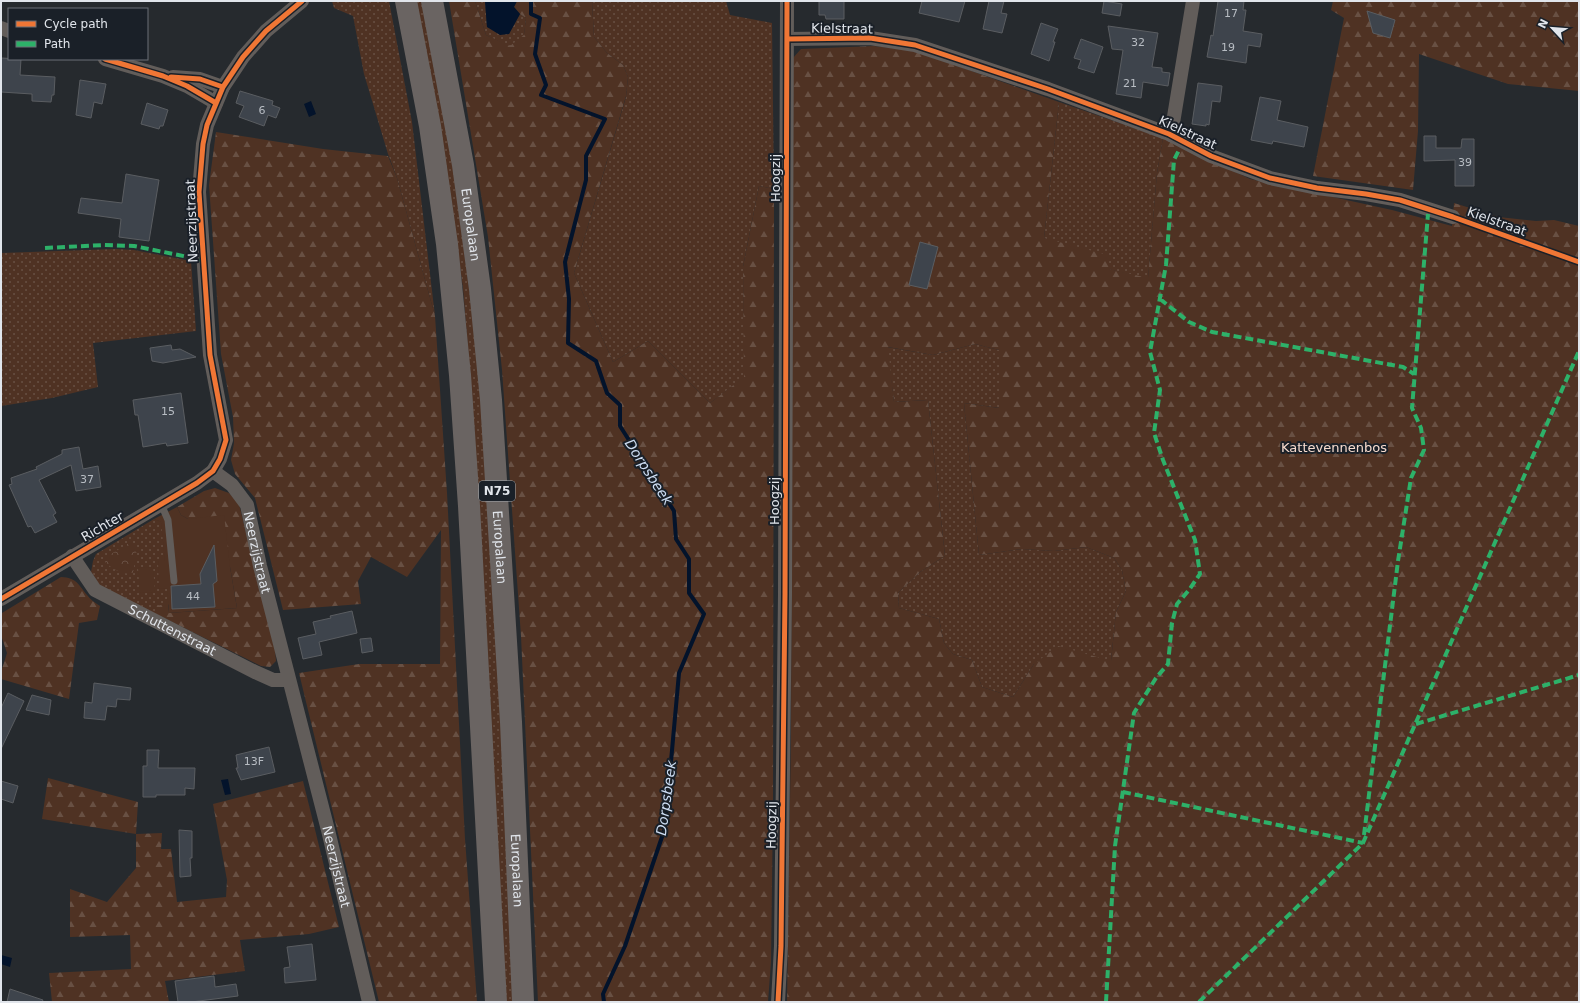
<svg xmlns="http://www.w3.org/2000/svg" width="1580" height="1003" viewBox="0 0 1580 1003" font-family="'DejaVu Sans',sans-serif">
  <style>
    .grass { fill: url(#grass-dots) }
    .forest { fill: url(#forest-firs); fill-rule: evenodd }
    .park { fill: url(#park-crowns) }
    .garden { fill: #4f3223 }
    .water { fill: #03132b }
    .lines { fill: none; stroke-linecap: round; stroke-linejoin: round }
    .stream { stroke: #03132b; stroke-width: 4 }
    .building { fill: #3e444c; stroke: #5a5d61 }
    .service { stroke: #625d5a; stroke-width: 7 }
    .minor { stroke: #625d5a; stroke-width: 14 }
    .trunk { stroke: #6a6462; stroke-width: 22 }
    .quiet { stroke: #2db169; stroke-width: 4; stroke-dasharray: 8 4; stroke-linecap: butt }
    .cycleway-casing { stroke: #1a2028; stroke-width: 8 }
    .cycleway { stroke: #f07635; stroke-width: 5 }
    .labels { text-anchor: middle; stroke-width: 4; stroke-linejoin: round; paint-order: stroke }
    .number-label { font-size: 11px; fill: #b8bdc3 }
    .shield { fill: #1a2028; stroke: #a5aab0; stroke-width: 1 }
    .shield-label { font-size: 12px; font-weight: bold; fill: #e1e5eb }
    .street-label { font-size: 13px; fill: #e1e5eb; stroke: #1a2028 }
    .park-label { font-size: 13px; fill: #f6dbce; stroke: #1a2028 }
    .water-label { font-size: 14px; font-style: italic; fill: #cedef4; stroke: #1a2028 }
  </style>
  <defs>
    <pattern id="grass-dots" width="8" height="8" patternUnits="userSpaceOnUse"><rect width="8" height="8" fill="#4f3223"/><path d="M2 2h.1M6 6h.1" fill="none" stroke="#685043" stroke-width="1.8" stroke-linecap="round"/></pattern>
    <pattern id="forest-firs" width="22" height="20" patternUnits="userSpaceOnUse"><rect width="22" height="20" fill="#4f3223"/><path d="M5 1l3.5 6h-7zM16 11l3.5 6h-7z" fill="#685043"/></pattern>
    <pattern id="park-crowns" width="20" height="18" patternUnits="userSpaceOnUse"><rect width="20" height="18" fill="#4f3223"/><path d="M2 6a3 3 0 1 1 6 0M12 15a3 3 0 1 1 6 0" fill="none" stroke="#685043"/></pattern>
  </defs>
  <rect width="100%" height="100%" fill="#262a2e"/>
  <path class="grass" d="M332 1H389L412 122 435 316 397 178 388 154 364 74 353 16 334 8Z
    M415 1H422L451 147 478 359 494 576 514 1002H504L474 424 463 288 447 175Z
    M475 1H485L487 27 509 34 520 14 526 18 524 36 510 47 486 35Z
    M592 1H726L730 15 772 23 774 189 759 186 743 267 745 377 710 403 648 341 613 362 574 273 626 97 628 77 623 65 607 53 594 37Z
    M1059 102 1163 138 1157 173 1148 279 1108 269 1044 238Z
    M116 249 134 250 191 261 196 331 93 343 98 387 52 398 1 406V351L2 350 1 253Z
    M975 344 999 350 1000 408 964 403 979 555 1022 549 1054 551 1086 547 1114 558 1122 570 1126 591 1116 612 1111 661 1034 664 1013 697 982 687 972 660 953 654 944 643 939 619 899 608 898 593 920 572 945 556 928 400 894 402 887 347 933 355Z
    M154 519 163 522 171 603 154 613 100 586 91 572 93 561 96 554Z"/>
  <path class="forest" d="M449 1H475L486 35 510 46 524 35 526 18 520 14 514 7 517 1H592L594 37 607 53 623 65 628 77 626 96 574 273 613 362 648 341 710 403 744 377 743 267 759 186 774 189 773 806 771 962 768 1002H538L521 636 502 370 488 237Z
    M1333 1H1579V91L1508 84 1419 54 1418 131 1413 190 1313 176 1344 18 1331 10Z
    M874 46 915 51 1059 102 1044 238 1108 255 1109 269 1148 278 1157 173 1163 138 1250 179 1392 210 1452 226 1454 203 1499 217 1536 221 1554 220 1579 226V1002H787L791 736 793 58 801 49ZM975 344 999 350V408L964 403 979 555 1022 549 1054 551 1086 547 1114 558 1122 570 1126 591 1116 612 1111 661 1058 646 1034 664 1013 697 982 687 972 660 953 654 944 643 939 619 899 608 898 593 920 572 945 556 928 400 894 402 888 347 933 355Z
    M216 132 323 149 388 156 397 178 435 316 447 493 465 839 477 1002H379L299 673 359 664H440L441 530 407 577 371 557 358 581 361 604 283 610 255 498 235 474 231 460 234 443 233 417 221 354 209 185Z
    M215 488 229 493 239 504 275 650 276 661 270 667 261 666 154 613 157 606 168 603 169 613 237 608 230 567 188 519 181 515 177 507 204 491Z
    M61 577C77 578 78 584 87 595 90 599 95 603 100 606L97 620 79 623 69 699 1 679V672L7 653 1 635V616L2 613Z
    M48 778 138 802 136 834 162 833 161 849H171L177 902 226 897 227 880 213 804 303 781 339 927 309 934 240 940 245 971 165 981 169 1002H52L49 973 131 969 130 935 70 937V889L107 902 136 868V834L42 819Z"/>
  <path class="park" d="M129 543 137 548 133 573C124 576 111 568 105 562L111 554Z"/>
  <path class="garden" d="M177 507 181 515 188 519 224 515 230 567 237 608 169 613 167 588 159 589 158 561H165L161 522 154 519Z
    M153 567 155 592 140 593 138 568Z"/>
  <path class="water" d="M485 1H517L514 7 520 14 509 34 500 35 487 27Z
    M311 101 316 114 309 117 304 104Z
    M228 779 231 794 225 795 221 780Z
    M1 955 12 958 10 967 1 964Z"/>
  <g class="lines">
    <path class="stream" d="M531 1V14L540 18 535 54 546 85 541 95 605 119 586 156V180L565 262 569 299 568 343 596 361 607 393 620 405V426L674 511 676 539 689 559V593L704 614 679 673 665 828 625 946 603 994 604 1002"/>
  </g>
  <path class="building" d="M819 1H844V19H826L825 15H819Z
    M922 1H965L959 22 919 13Z
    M989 1H1004L1001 13 1007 14 1002 33 983 29Z
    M1104 1 1122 4 1120 16 1102 13Z
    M1218 1H1244L1243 10H1246L1243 31 1262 34 1260 47 1248 45 1246 63 1207 57 1211 35 1213 36Z
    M1367 11 1395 20 1390 38 1373 33Z
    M1041 23 1058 29 1053 42H1055L1049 61 1031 54Z
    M1108 26 1158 33 1152 67 1162 68V72L1170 73 1168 86 1143 82 1141 98 1116 94 1123 50 1112 49Z
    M1081 39 1103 47 1094 73 1078 68 1081 60 1074 58Z
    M1 58 21 59 20 75 55 77 54 95H52L51 102 32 101V94L1 92Z
    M80 80 106 84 102 104 94 102 91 118 76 115Z
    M1198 83 1222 86 1220 102 1212 101 1209 125 1206 124V126L1192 124Z
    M240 91 273 101 272 105 280 108 276 118 268 115 264 126 239 117 244 106 236 103Z
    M1260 97 1281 101 1277 120 1308 127 1304 147 1273 141 1272 144 1251 140Z
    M147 103 168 110 163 126H160L159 129 141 124Z
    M1424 136H1436V148H1461L1462 139H1474V186H1455V160L1424 161Z
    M126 174 159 180 149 241 119 237 121 219 78 213 81 198 122 203Z
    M920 242 938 247 927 289 909 285Z
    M171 345 172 350 180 349 196 357 163 363 152 361 150 348Z
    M181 393 188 443 167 446 166 443 143 447 138 415H135L133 400Z
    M79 447 83 469 98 466 101 487 76 491 71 465 39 480 56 513 53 515 57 522 35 533 31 526 28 527 9 485 12 484 11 478 37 469 36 467 62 454V450Z
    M214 545 217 581 213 584 215 607 172 609 171 586 201 584 200 574Z
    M352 611 357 633 319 642 322 655 303 659 298 638 316 634 313 622 331 618 330 616Z
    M371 638 373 651 362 653 360 639Z
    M94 683 131 688 130 700 117 699 116 707 107 706 105 720 84 718 85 702 92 703Z
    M8 693 24 701 1 749V708Z
    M32 695 51 700 49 715 26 710Z
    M269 747 275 772 241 780 236 768H238L236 755Z
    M147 750H159L158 768H195L194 789 185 788V795H156V797H143V766H147Z
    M1 781 18 786 13 803 1 799Z
    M179 830 192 831V858H190L191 876 180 877Z
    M312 944 316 980 285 983 284 968 290 967 287 947Z
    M214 976 215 987 236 984 238 996 191 1002H178L175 981Z
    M10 989 43 1000 42 1002H7Z"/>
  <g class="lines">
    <path class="service" d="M161 504 168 520 174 581"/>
    <g class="minor">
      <path d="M1 28 9 31"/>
      <path d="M787 39 870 38 915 45 1048 89 1169 134 1211 156 1270 178 1317 188 1366 194 1400 200 1453 217"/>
      <path d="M105 59 163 76 187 86 216 103"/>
      <path d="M173 77 200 79 223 87"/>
      <path d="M1171 135 1193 1"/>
      <path id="s1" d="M213 471 232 485 247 505 260 566 328 830 369 1002"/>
      <path id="s2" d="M72 556 95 590 255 672 273 680H289"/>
      <path d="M1 599 197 483 213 471 220 459 226 440 210 355 199 192 203 144 207 125 223 87 243 57 266 31 302 1"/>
      <path d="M778 1002 781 946 785 594 787 1"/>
    </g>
    <g class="trunk">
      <path d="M406 1 430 126 447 244 460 375 469 506 496 1002"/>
      <path id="s3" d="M432 1 463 165 480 289 491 400 511 722 523 1002"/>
    </g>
    <path class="quiet" d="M45 248 104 245 134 246 203 260
      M1160 299 1189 322 1212 332 1403 367 1414 374
      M1416 724 1579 675
      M1123 792 1363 843
      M1364 835 1398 561 1411 478 1424 450 1421 428 1412 408 1428 214
      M1106 1002 1115 846 1134 713 1156 678 1168 664 1172 623 1177 604 1189 590 1200 574 1195 540 1163 460 1154 433 1160 390 1150 352 1166 265 1174 160 1180 148
      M1199 1002 1363 843 1579 351"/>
    <g class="cycleway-casing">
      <path id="cycleway" d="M787 39 870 38 915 45 1048 89 1169 134 1211 156 1270 178 1317 188 1366 194 1400 200 1453 217 1579 262
        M105 59 163 76 187 86 216 103
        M171 77 200 79 223 87
        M1 599 197 483 213 471 220 459 226 440 210 355 199 192 203 144 207 125 223 87 243 57 266 31 302 1
        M778 1002 781 946 785 594 787 1"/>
    </g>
    <use href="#cycleway" class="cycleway"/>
  </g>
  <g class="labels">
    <g class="number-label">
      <text x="1231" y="17">17</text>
      <text x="1138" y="46">32</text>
      <text x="1228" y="51">19</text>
      <text x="1130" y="87">21</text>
      <text x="262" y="114">6</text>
      <text x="1465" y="166">39</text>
      <text x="168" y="415">15</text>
      <text x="87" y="483">37</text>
      <text x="193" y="600">44</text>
      <text x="254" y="765">13F</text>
    </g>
    <rect class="shield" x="479" y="481" width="36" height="20" rx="3"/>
    <g class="shield-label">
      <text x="497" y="495">N75</text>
    </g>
    <g class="street-label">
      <text transform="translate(842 28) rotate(1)" y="5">Kielstraat</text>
      <text transform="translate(1188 132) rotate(25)" y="5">Kielstraat</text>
      <text transform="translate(775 178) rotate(-90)" y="5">Hoogzij</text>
      <text transform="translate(191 221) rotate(-92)" y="5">Neerzijstraat</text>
      <text transform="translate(1497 221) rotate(20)" y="5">Kielstraat</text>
      <text dy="5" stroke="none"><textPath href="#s3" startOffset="227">Europalaan</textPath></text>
      <text transform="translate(774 501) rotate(-90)" y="5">Hoogzij</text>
      <text transform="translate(102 526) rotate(-30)" y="5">Richter</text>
      <text dy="5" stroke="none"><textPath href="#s3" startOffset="551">Europalaan</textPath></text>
      <text dy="5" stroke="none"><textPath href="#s1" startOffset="97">Neerzijstraat</textPath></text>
      <text dy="5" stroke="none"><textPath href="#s2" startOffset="128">Schuttenstraat</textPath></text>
      <text transform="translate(771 825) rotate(-89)" y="5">Hoogzij</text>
      <text dy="5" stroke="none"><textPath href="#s1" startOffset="421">Neerzijstraat</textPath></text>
      <text dy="5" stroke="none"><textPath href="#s3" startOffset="875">Europalaan</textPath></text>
    </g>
    <g class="park-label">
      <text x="1334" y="452">Kattevennenbos</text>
    </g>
    <g class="water-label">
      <text transform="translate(649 472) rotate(57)" y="5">Dorpsbeek</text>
      <text transform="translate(666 798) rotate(-82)" y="5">Dorpsbeek</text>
    </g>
  </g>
  <rect width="1580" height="1003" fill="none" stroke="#e1e5eb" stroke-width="4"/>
  <rect x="8" y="8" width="140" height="52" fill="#1a2028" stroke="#6a6f76"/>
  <rect x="16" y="21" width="20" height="6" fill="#f07635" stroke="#6a6f76"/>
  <text x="44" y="28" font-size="12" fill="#e1e5eb">Cycle path</text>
  <rect x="16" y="41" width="20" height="6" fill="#2db169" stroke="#6a6f76"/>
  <text x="44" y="48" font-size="12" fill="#e1e5eb">Path</text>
  <g transform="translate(1552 28) rotate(296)" stroke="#1a2028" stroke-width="3" paint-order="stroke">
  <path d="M0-3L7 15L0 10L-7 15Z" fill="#e1e5eb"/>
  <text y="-6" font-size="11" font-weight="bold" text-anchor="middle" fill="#e1e5eb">N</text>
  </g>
</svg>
